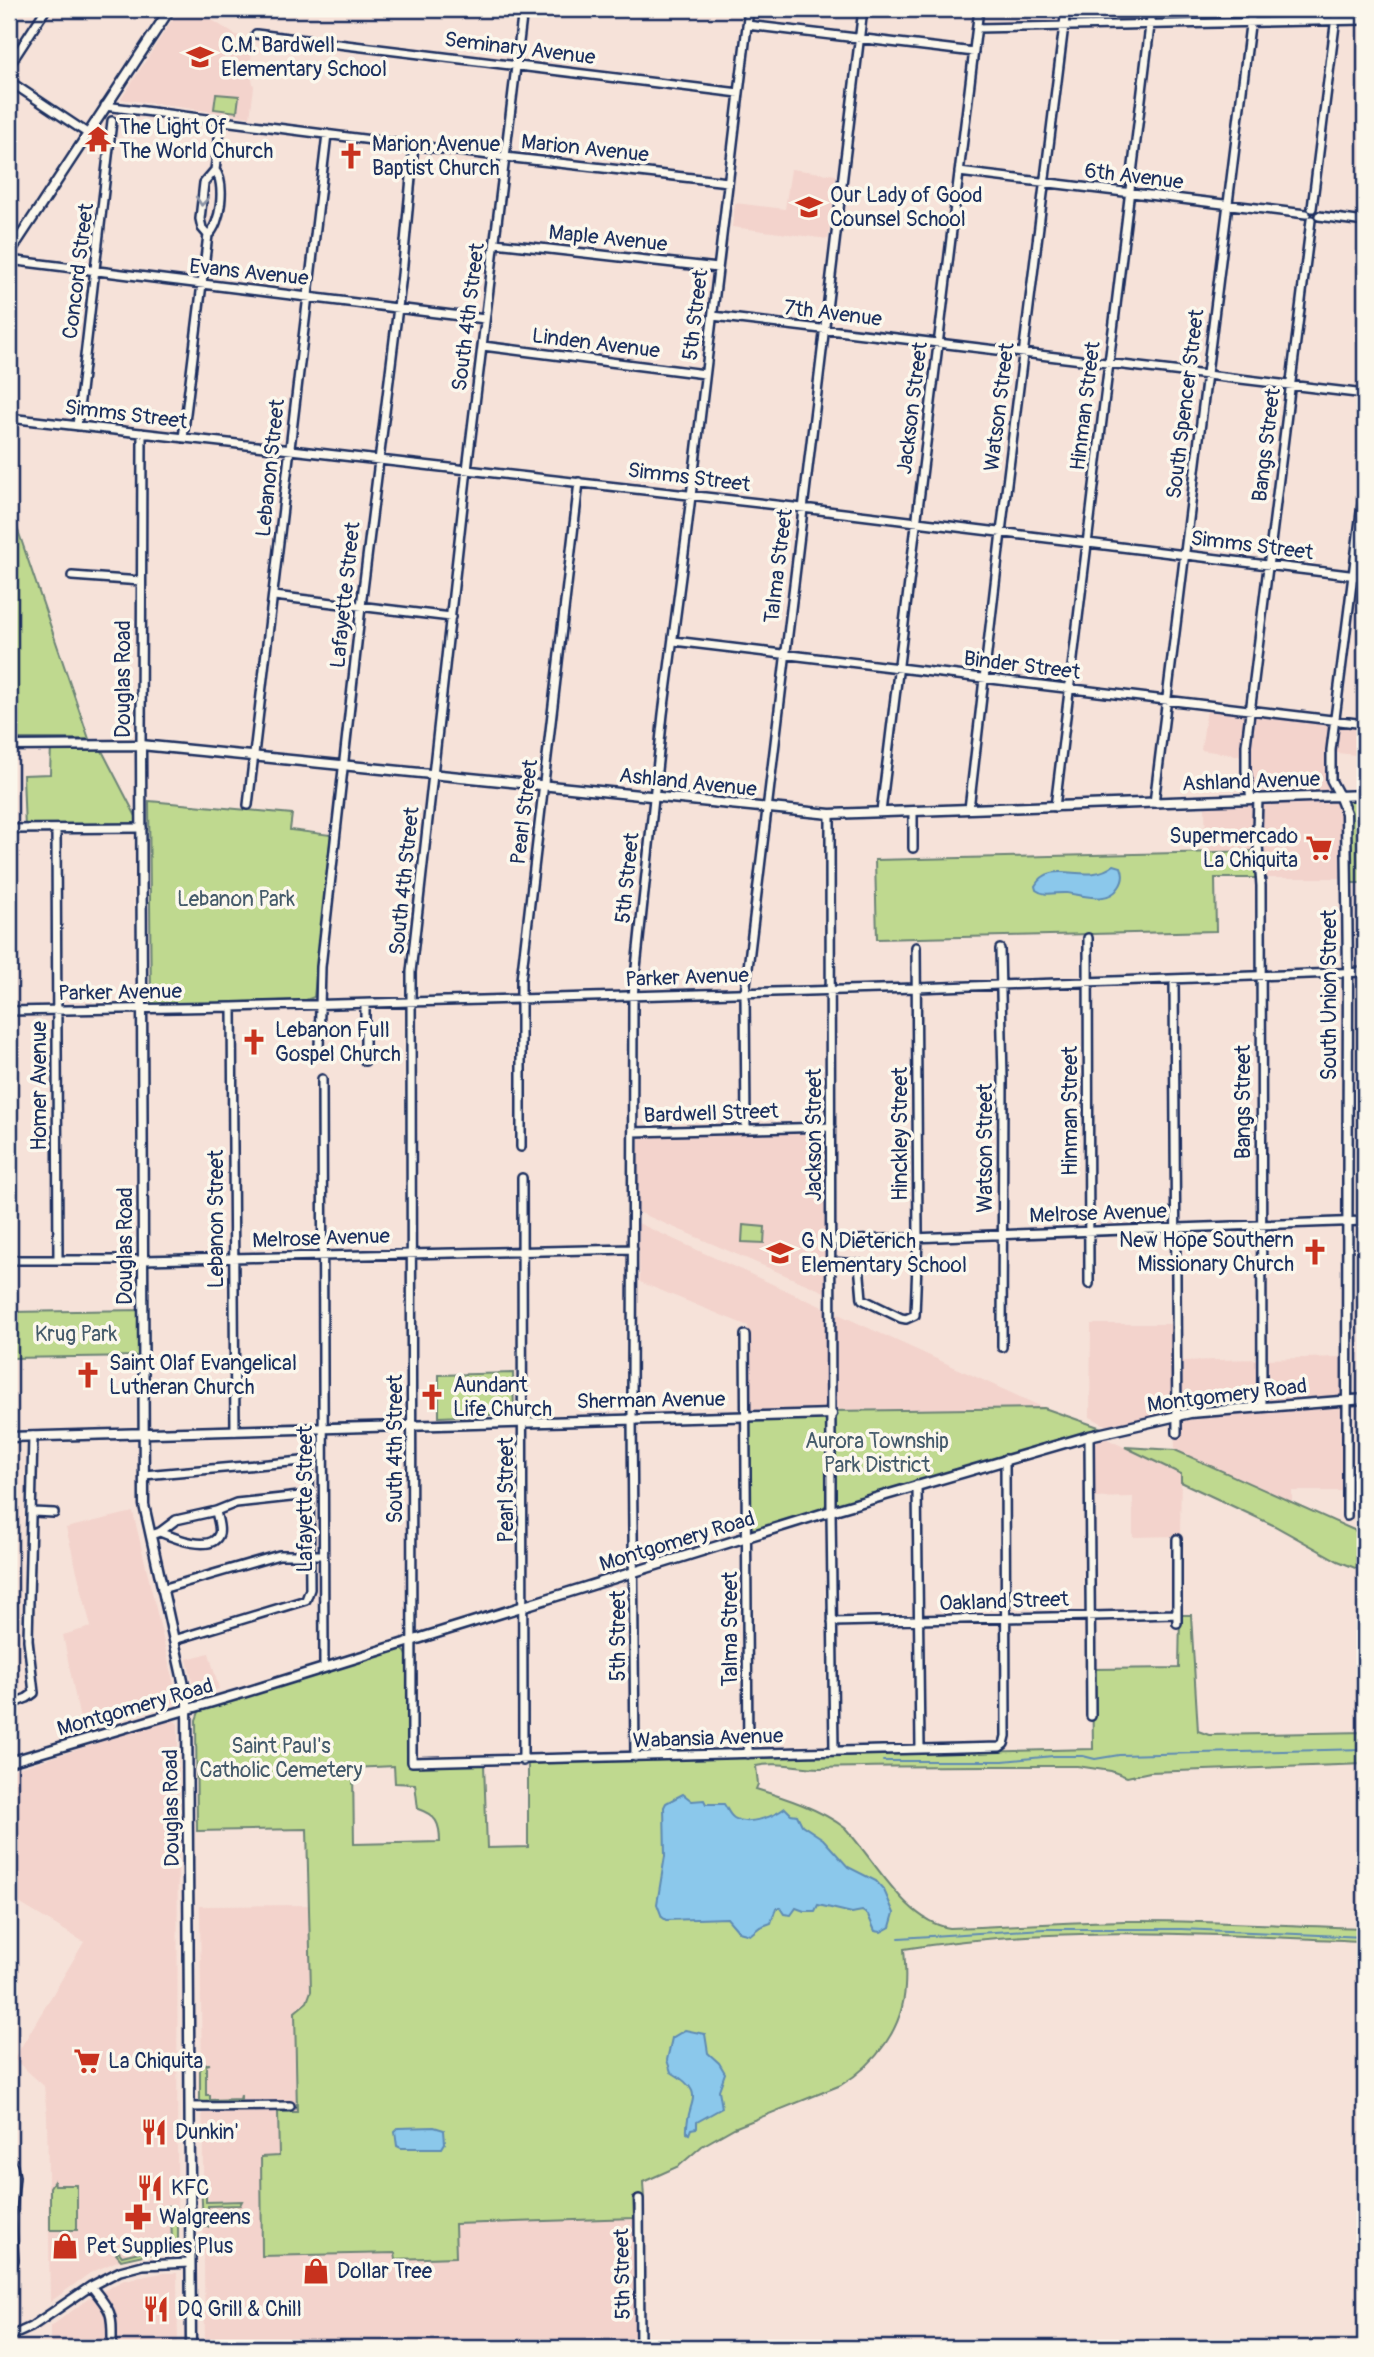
<svg xmlns="http://www.w3.org/2000/svg" width="1374" height="2357" viewBox="0 0 1374 2357" font-family="Pangolin,sans-serif">
  <style>
    .built { fill: #f3d3cc }
    .green { fill: #bfd98f; stroke: #6d8476; stroke-width: 2; fill-rule: evenodd }
    .water { fill: #8bc8eb; stroke: #5e8bb3; stroke-width: 2 }
    .lines { fill: none; stroke-linecap: round; stroke-linejoin: round }
    .stream { stroke: #5e8bb3; stroke-width: 2 }
    .minor-casing { stroke: #1b2f5e; stroke-width: 12 }
    .tertiary-casing { stroke: #1b2f5e; stroke-width: 13 }
    .minor { stroke: #fbf7ec; stroke-width: 7 }
    .tertiary { stroke: #fbf7ec; stroke-width: 8 }
    .oneway { stroke: #8b93a5 }
    .labels { text-anchor: middle; stroke-width: 7; stroke-linejoin: round; paint-order: stroke }
    .poi-label { font-size: 21px; fill: #1b2f5e; stroke: #fbf7ec; text-anchor: start }
    .street-label { font-size: 21px; fill: #1b2f5e; stroke: #fbf7ec }
    .park-label { font-size: 21px; fill: #445a6a; stroke: #fbf7ec }
  </style>
  <rect width="100%" height="100%" fill="#f6e2d9"/>
  <filter id="ink" filterUnits="userSpaceOnUse"><feTurbulence type="fractalNoise" baseFrequency=".0143" numOctaves="2"/><feDisplacementMap in="SourceGraphic" scale="14" xChannelSelector="R" yChannelSelector="G"/><feConvolveMatrix kernelMatrix="1 2 1 2 8 2 1 2 1" color-interpolation-filters="sRGB"/></filter>
  <g filter="url(#ink)">
    <path class="built" d="M179 9H195L234 34 253 42 250 72 254 87 250 117 121 99Z
      M791 169 836 175 828 239 732 227 735 203 785 209Z
      M1207 709 1365 728V756L1328 752 1329 786 1340 809 1341 878H1262L1261 851 1206 852 1205 806 1251 804 1242 756 1201 750Z
      M827 1131V1293L638 1212 639 1137Z
      M638 1223 1044 1408 748 1412V1326L640 1282Z
      M1091 1324H1177L1178 1361 1342 1357 1343 1396 1167 1413 1107 1426 1090 1417Z
      M1344 1405V1491H1292V1502L1175 1450 1174 1421Z
      M1105 1438 1181 1474 1180 1536 1133 1537V1497L1091 1498 1090 1442Z
      M133 1512 177 1697 174 1702 82 1730 63 1635 91 1627 66 1528Z
      M209 1653 219 1689 200 1694 194 1690 187 1659Z
      M170 1720 175 1721 178 1724 177 2251 147 2254 122 2259 90 2273 50 2302 47 2116 44 2086 14 2059 84 1942 9 1897V1771Z
      M310 1905 311 1991 310 1997 295 2012 297 2112 279 2157H261L396 2253V2259L455 2257V2224L634 2218 635 2348H205L200 1906Z
      M163 2273H177L178 2348H50V2327L88 2299 124 2280Z"/>
    <path class="green" d="M216 94 239 96 237 112 214 109Z
      M9 504 89 739H9Z
      M99 745 142 828 25 829 23 775 50 774 51 746Z
      M1365 794V883H1352L1347 880 1346 813 1339 795Z
      M149 801 292 814 290 830 331 835 314 997 306 1000 151 1005Z
      M1261 851 1262 878H1215L1216 931 877 939 875 860Z
      M743 1225 765 1227 764 1243 742 1242Z
      M143 1310V1356L9 1358V1312Z
      M513 1373 514 1414 439 1417V1375Z
      M1044 1408 1110 1431 831 1511 832 1411Z
      M822 1417 828 1423 827 1503 822 1510 755 1530 750 1526 749 1521V1422L752 1419Z
      M1125 1447 1175 1450 1365 1535V1572L1338 1561 1273 1525 1181 1482V1474Z
      M1180 1615H1191L1198 1731 1209 1735 1365 1732V1764L1150 1772 1127 1777 1111 1771 1077 1766C991 1766 905 1765 820 1768 798 1768 777 1761 756 1766L758 1784 756 1789C786 1798 820 1809 845 1828 875 1860 906 1922 950 1928 1009 1926 1067 1922 1126 1921 1205 1920 1286 1926 1365 1928V1941C1212 1935 1056 1924 904 1949 905 1961 906 1974 905 1987 903 2028 876 2064 841 2085L734 2128 702 2146 679 2166 643 2182 644 2198H633L634 2218 455 2224 456 2257 396 2259 395 2253 262 2256 261 2157 279 2156 278 2112H297L295 2012 307 2002 311 1991 307 1829 197 1831 196 1720 199 1712 203 1708 396 1648C405 1649 407 1653 408 1661L410 1766 484 1764 487 1848 528 1847V1763L1093 1749 1092 1669 1179 1668ZM394 1766 395 1783 415 1784 418 1809C436 1815 440 1823 440 1842L354 1844 353 1768Z
      M203 2064H210L206 2065V2095H210V2100L240 2099 241 2095V2102L207 2103 200 2101V2065Z
      M201 2179H206V2202L242 2201 240 2205 208 2206V2227H203Z
      M54 2181 55 2185H77V2230H50V2187Z
      M168 2206 178 2209V2251L143 2255 121 2260 116 2254 119 2252 122 2256 147 2250 167 2249V2245L170 2246 172 2250V2245L168 2244H172L171 2209 168 2208Z"/>
    <path class="water" d="M1114 865 1121 867C1124 874 1124 880 1119 887 1108 905 1083 895 1067 893 1056 892 1045 897 1036 890L1035 886C1052 856 1086 887 1114 865Z
      M683 1794 692 1801 704 1800 706 1804H724C727 1808 729 1815 734 1818 748 1826 773 1817 785 1808L791 1814 797 1815 802 1825 823 1839 848 1867 876 1881 884 1890 894 1913 890 1927 881 1932 875 1931 868 1915 862 1911 852 1913 818 1905 815 1911H804L796 1908 791 1915 784 1914 780 1908H776L771 1923 760 1927 750 1935 739 1932 727 1918 666 1920 662 1917 657 1904 665 1856 664 1807 666 1803Z
      M685 2030 705 2034 708 2053 719 2063 725 2073 719 2090 722 2108 697 2122V2128L691 2129 689 2134 687 2133C685 2101 710 2095 671 2072L667 2060 672 2038Z
      M434 2127 444 2130 445 2143 442 2148H401L397 2146 395 2131 398 2128Z"/>
    <g class="lines">
      <path class="stream" d="M883 1761H1003L1053 1756H1083L1095 1759 1119 1755 1365 1749
        M899 1938 1044 1929H1181L1365 1937"/>
      <g class="minor-casing">
        <path id="minor" d="M523 9 466 478 411 972 412 1762 1000 1747 1004 1744 1006 1736 1005 1459
          M747 25 974 52
          M977 28 1365 20
          M256 34 739 93
          M9 66 46 9
          M9 81 87 133
          M105 106 505 157 728 182
          M959 172 1306 214
          M1312 208 1337 9
          M1319 216 1365 222
          M208 235 202 228 200 219 204 183 215 170 221 122
          M495 243 718 268
          M9 260 485 319
          M713 316 1365 394
          M483 346 705 374
          M9 418 811 509 1365 577
          M77 426 112 121
          M183 438 208 235C221 225 226 183 215 170
          M72 576 141 581
          M274 596 451 617
          M674 641 1365 724
          M141 745 142 433
          M1339 795 1331 780V750L1365 480
          M1251 798 1246 771V745L1311 220
          M1258 798 1257 831 1261 886 1262 1406
          M1154 803 1252 9
          M248 805 327 134
          M1055 807 1152 9
          M969 809 1001 532 1066 9
          M881 812 979 9
          M830 814 831 1511 834 1751
          M9 829 142 828
          M56 829 58 1259
          M913 848V811
          M1088 938 1089 1284
          M1000 949 1003 1079 1002 1347
          M1174 980 1177 1433
          M232 1007 235 1431
          M9 1011 232 1007 916 988 1365 972
          M319 1049 321 967 362 598 402 275 414 145
          M365 1061V1004
          M322 1079 324 1667
          M746 1129 745 993 863 9
          M633 1132 831 1127
          M521 1147V980L579 482
          M522 1178 523 1761
          M831 1241 1365 1221
          M9 1260H143L633 1249
          M831 1262 859 1264 862 1299 901 1318 906 1319 915 1315 918 1237 916 947
          M745 1335 748 1754
          M1089 1436 1091 1716
          M144 1475 302 1461 309 1467 310 1589 306 1600 174 1640
          M917 1485 920 1749
          M33 1512 54 1513
          M1347 1516V1400
          M160 1532C172 1537 212 1554 219 1534 221 1528 217 1518 216 1511
          M151 1535 160 1532 176 1520 216 1511 236 1503 309 1495
          M1177 1539V1623
          M162 1589 279 1555H323
          M832 1622 1177 1614
          M9 1705 27 1698 34 1693 28 1640 33 1436
          M635 1757 632 1418 633 996 663 714 686 538 749 9
          M190 2107 290 2106
          M9 2159 13 2167 15 2177 11 2218 14 2260 9 2276
          M639 2199 640 2348
          M91 2286C114 2314 112 2313 112 2348
          M9 2337 31 2327 91 2286 120 2271 143 2265 190 2263"/>
      </g>
      <g class="tertiary-casing">
        <path id="tertiary" d="M9 254 170 9
          M141 745 144 1505 187 1699 191 2348
          M9 746 141 745 830 814 1365 795
          M1339 795 1346 813 1348 972 1347 1400
          M9 1437 832 1414
          M9 1762 243 1693 831 1511 1089 1436 1190 1413 1365 1399"/>
      </g>
      <use href="#minor" class="minor"/>
      <use href="#tertiary" class="tertiary"/>
    </g>
    <defs><path id="oneway-chevron" d="M-2-3.5L2.5 0L-2 3.5" fill="none" stroke-width="1.6" stroke-linecap="round" stroke-linejoin="round" transform="scale(1.75)"/></defs>
    <use class="oneway" href="#oneway-chevron" transform="translate(202 201) rotate(96)"/>
  </g>
  <defs>
    <g id="school-bare" transform="scale(2.1)"><path d="M0-5L7-2L0 1L-7-2ZM-4 1L0 2.5L4 1V4Q0 6-4 4Z" fill="#c8321e" stroke="#fbf7ec" stroke-width="2.5" paint-order="stroke"/></g>
    <g id="temple-bare" transform="scale(2.1)"><path d="M0-6L5-2H3V0L6.5 2.5H4V6H1.5V3h-3V6H-4V2.5H-6.5L-3 0V-2H-5Z" fill="#c8321e" stroke="#fbf7ec" stroke-width="2.5" paint-order="stroke"/></g>
    <g id="church-bare" transform="scale(2.1)"><path d="M-1.2-6h2.4v3.5h3.3v2.4h-3.3V6h-2.4V-.1h-3.3v-2.4h3.3Z" fill="#c8321e" stroke="#fbf7ec" stroke-width="2.5" paint-order="stroke"/></g>
    <g id="supermarket-bare" transform="scale(2.1)"><path d="M-6-5.5h2.5l.6 2H6L4.5 2H-2.5L-4.4-4H-6ZM-1.5 3.2a1.3 1.3 0 1 0 .1 0ZM3 3.2a1.3 1.3 0 1 0 .1 0Z" fill="#c8321e" stroke="#fbf7ec" stroke-width="2.5" paint-order="stroke"/></g>
    <g id="restaurant-bare" transform="scale(2.1)"><path d="M-5-6h1v4h1v-4h1v4h1v-4h1v5L-1.5 .5V6h-2V.5L-5-1ZM5-6V6H3V1.5H1.5Q1.5-4 5-6Z" fill="#c8321e" stroke="#fbf7ec" stroke-width="2.5" paint-order="stroke"/></g>
    <g id="pharmacy-bare" transform="scale(2.1)"><path d="M-2-6h4v4h4v4h-4v4h-4v-4h-4v-4h4Z" fill="#c8321e" stroke="#fbf7ec" stroke-width="2.5" paint-order="stroke"/></g>
    <g id="shop-bare" transform="scale(2.1)"><path d="M-5-2.5h2.3a2.7 3.5 0 0 1 5.4 0H5L5.5 6h-11ZM-1.5-2.5h3a1.5 2.3 0 0 0-3 0Z" fill="#c8321e" stroke="#fbf7ec" stroke-width="2.5" paint-order="stroke"/></g>
  </defs>
  <g fill-rule="evenodd">
    <use href="#school-bare" x="200" y="57"/>
    <use href="#temple-bare" x="98" y="139"/>
    <use href="#church-bare" x="351" y="156"/>
    <use href="#school-bare" x="809" y="207"/>
    <use href="#supermarket-bare" x="1319" y="848"/>
    <use href="#church-bare" x="254" y="1042"/>
    <use href="#church-bare" x="1315" y="1252"/>
    <use href="#school-bare" x="780" y="1253"/>
    <use href="#church-bare" x="88" y="1375"/>
    <use href="#church-bare" x="432" y="1397"/>
    <use href="#supermarket-bare" x="87" y="2061"/>
    <use href="#restaurant-bare" x="154" y="2132"/>
    <use href="#restaurant-bare" x="150" y="2188"/>
    <use href="#pharmacy-bare" x="138" y="2217"/>
    <use href="#shop-bare" x="65" y="2246"/>
    <use href="#shop-bare" x="316" y="2271"/>
    <use href="#restaurant-bare" x="156" y="2309"/>
  </g>
  <g class="labels">
    <g class="poi-label">
      <text x="221" y="52">C.M. Bardwell<tspan x="221" dy="24">Elementary School</tspan></text>
      <text x="119" y="134">The Light Of<tspan x="119" dy="24">The World Church</tspan></text>
      <text x="372" y="151">Marion Avenue<tspan x="372" dy="24">Baptist Church</tspan></text>
      <text x="830" y="202">Our Lady of Good<tspan x="830" dy="24">Counsel School</tspan></text>
      <text x="1298" y="843" text-anchor="end">Supermercado<tspan x="1298" dy="24">La Chiquita</tspan></text>
      <text x="275" y="1037">Lebanon Full<tspan x="275" dy="24">Gospel Church</tspan></text>
      <text x="1294" y="1247" text-anchor="end">New Hope Southern<tspan x="1294" dy="24">Missionary Church</tspan></text>
      <text x="801" y="1248">G N Dieterich<tspan x="801" dy="24">Elementary School</tspan></text>
      <text x="109" y="1370">Saint Olaf Evangelical<tspan x="109" dy="24">Lutheran Church</tspan></text>
      <text x="453" y="1392">Aundant<tspan x="453" dy="24">Life Church</tspan></text>
      <text x="108" y="2068">La Chiquita</text>
      <text x="175" y="2139">Dunkin'</text>
      <text x="171" y="2195">KFC</text>
      <text x="159" y="2224">Walgreens</text>
      <text x="86" y="2253">Pet Supplies Plus</text>
      <text x="337" y="2278">Dollar Tree</text>
      <text x="177" y="2316">DQ Grill &amp; Chill</text>
    </g>
    <g class="street-label">
      <text transform="translate(520 48) rotate(7)" y="7">Seminary Avenue</text>
      <text transform="translate(585 148) rotate(6)" y="7">Marion Avenue</text>
      <text transform="translate(1134 176) rotate(7)" y="7">6th Avenue</text>
      <text transform="translate(608 238) rotate(6)" y="7">Maple Avenue</text>
      <text transform="translate(78 271) rotate(-83)" y="7">Concord Street</text>
      <text transform="translate(249 272) rotate(6)" y="7">Evans Avenue</text>
      <text transform="translate(833 313) rotate(7)" y="7">7th Avenue</text>
      <text transform="translate(695 315) rotate(-83)" y="7">5th Street</text>
      <text transform="translate(468 317) rotate(-83)" y="7">South 4th Street</text>
      <text transform="translate(596 343) rotate(7)" y="7">Linden Avenue</text>
      <text transform="translate(1185 404) rotate(-83)" y="7">South Spencer Street</text>
      <text transform="translate(1085 406) rotate(-83)" y="7">Hinman Street</text>
      <text transform="translate(999 407) rotate(-83)" y="7">Watson Street</text>
      <text transform="translate(912 408) rotate(-83)" y="7">Jackson Street</text>
      <text transform="translate(126 414) rotate(7)" y="7">Simms Street</text>
      <text transform="translate(1266 445) rotate(-83)" y="7">Bangs Street</text>
      <text transform="translate(270 468) rotate(-84)" y="7">Lebanon Street</text>
      <text transform="translate(689 477) rotate(7)" y="7">Simms Street</text>
      <text transform="translate(1252 545) rotate(7)" y="7">Simms Street</text>
      <text transform="translate(778 566) rotate(-83)" y="7">Talma Street</text>
      <text transform="translate(345 595) rotate(-84)" y="7">Lafayette Street</text>
      <text transform="translate(1022 665) rotate(7)" y="7">Binder Street</text>
      <text transform="translate(123 679) rotate(-90)" y="7">Douglas Road</text>
      <text transform="translate(1251 781) rotate(-2)" y="7">Ashland Avenue</text>
      <text transform="translate(688 782) rotate(6)" y="7">Ashland Avenue</text>
      <text transform="translate(524 812) rotate(-83)" y="7">Pearl Street</text>
      <text transform="translate(627 878) rotate(-84)" y="7">5th Street</text>
      <text transform="translate(404 881) rotate(-84)" y="7">South 4th Street</text>
      <text transform="translate(687 977) rotate(-2)" y="7">Parker Avenue</text>
      <text transform="translate(120 992) rotate(-1)" y="7">Parker Avenue</text>
      <text transform="translate(1329 995) rotate(-90)" y="7">South Union Street</text>
      <text transform="translate(39 1086) rotate(-90)" y="7">Homer Avenue</text>
      <text transform="translate(1243 1102) rotate(-90)" y="7">Bangs Street</text>
      <text transform="translate(1070 1111) rotate(-90)" y="7">Hinman Street</text>
      <text transform="translate(711 1113) rotate(-2)" y="7">Bardwell Street</text>
      <text transform="translate(900 1134) rotate(-90)" y="7">Hinckley Street</text>
      <text transform="translate(814 1135) rotate(-90)" y="7">Jackson Street</text>
      <text transform="translate(985 1148) rotate(-90)" y="7">Watson Street</text>
      <text transform="translate(1098 1213) rotate(-2)" y="7">Melrose Avenue</text>
      <text transform="translate(216 1219) rotate(-90)" y="7">Lebanon Street</text>
      <text transform="translate(321 1238) rotate(-2)" y="7">Melrose Avenue</text>
      <text transform="translate(125 1246) rotate(-90)" y="7">Douglas Road</text>
      <text transform="translate(1227 1395) rotate(-7)" y="7">Montgomery Road</text>
      <text transform="translate(651 1400) rotate(-1)" y="7">Sherman Avenue</text>
      <text transform="translate(395 1449) rotate(-90)" y="7">South 4th Street</text>
      <text transform="translate(506 1490) rotate(-90)" y="7">Pearl Street</text>
      <text transform="translate(305 1499) rotate(-90)" y="7">Lafayette Street</text>
      <text transform="translate(677 1541) rotate(-17)" y="7">Montgomery Road</text>
      <text transform="translate(1004 1601) rotate(-2)" y="7">Oakland Street</text>
      <text transform="translate(730 1629) rotate(-90)" y="7">Talma Street</text>
      <text transform="translate(618 1636) rotate(-90)" y="7">5th Street</text>
      <text transform="translate(135 1707) rotate(-16)" y="7">Montgomery Road</text>
      <text transform="translate(708 1738) rotate(-2)" y="7">Wabansia Avenue</text>
      <text transform="translate(171 1808) rotate(-91)" y="7">Douglas Road</text>
      <text transform="translate(622 2274) rotate(-91)" y="7">5th Street</text>
    </g>
    <g class="park-label">
      <text x="236" y="906">Lebanon Park</text>
      <text x="76" y="1341">Krug Park</text>
      <text x="877" y="1448">Aurora Township<tspan x="877" dy="24">Park District</tspan></text>
      <text x="281" y="1753">Saint Paul's<tspan x="281" dy="24">Catholic Cemetery</tspan></text>
    </g>
  </g>
  <rect width="1374" height="2357" fill="none" stroke="#fbf7ec" stroke-width="35"/>
  <rect x="18" y="18" width="1339" height="2322" fill="none" stroke="#1b2f5e" stroke-width="2.5" filter="url(#ink)"/>
</svg>
